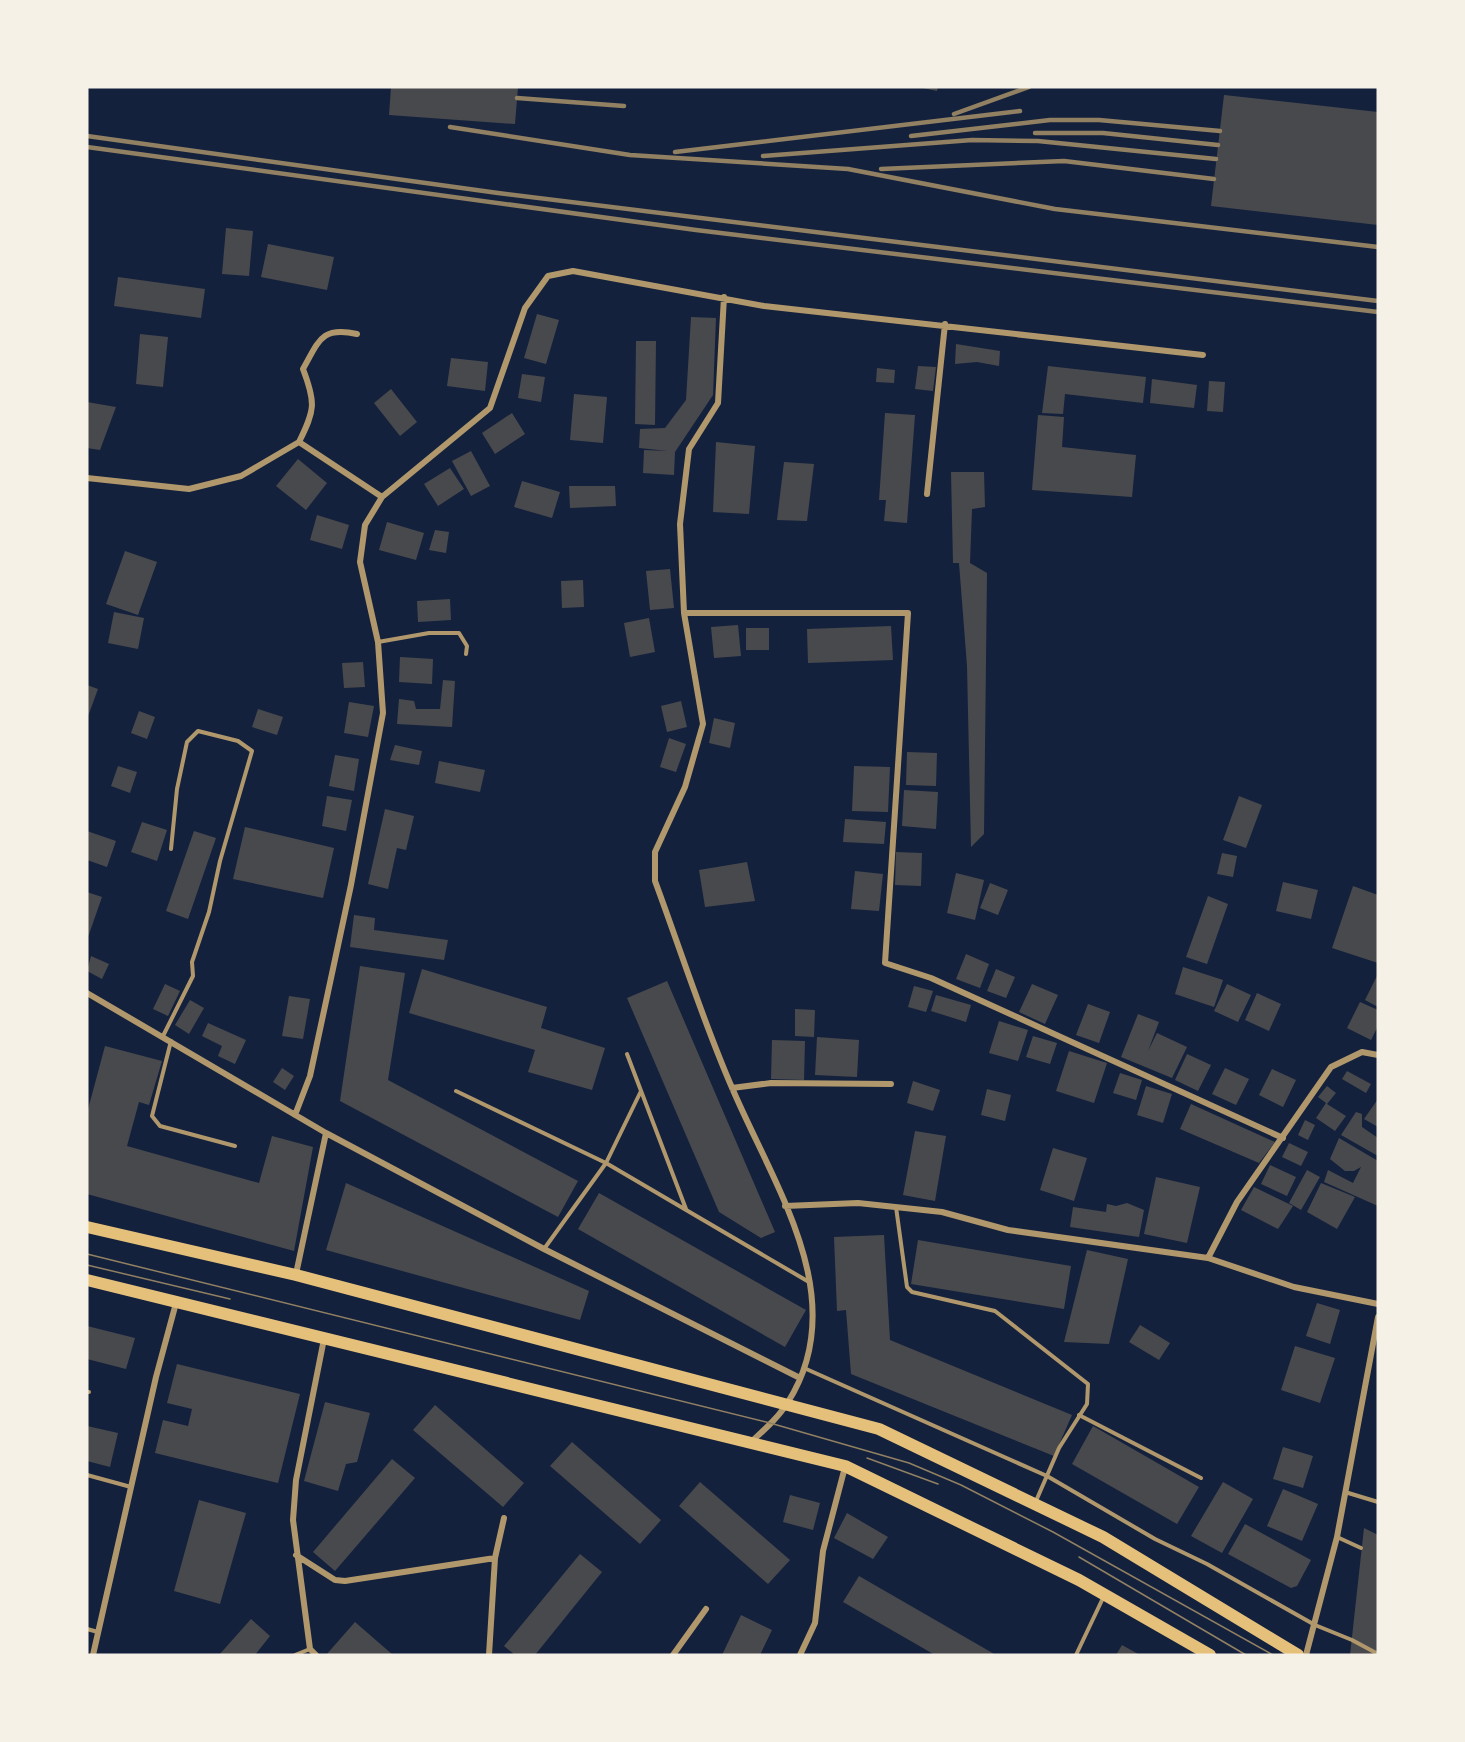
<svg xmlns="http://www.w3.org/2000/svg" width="1465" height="1742" viewBox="0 0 1465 1742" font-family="'Golos Text',sans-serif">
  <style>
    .building { fill: #48494c }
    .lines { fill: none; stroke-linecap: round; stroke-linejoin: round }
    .service { stroke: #b1986c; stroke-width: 4 }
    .minor { stroke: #b1986c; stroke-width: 6 }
    .primary { stroke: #e5c07b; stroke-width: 12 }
    .tram { stroke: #918062; stroke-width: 1.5 }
    .rail { stroke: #918062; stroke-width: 4.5 }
  </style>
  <rect width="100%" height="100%" fill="#14213d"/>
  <path class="building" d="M391 87H518L515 124 389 115Z
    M918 87H938L937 91Z
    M1224 95 1378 112V225L1211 206Z
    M226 228 253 231 249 276 222 274Z
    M268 244 334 257 327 290 261 277Z
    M118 277 205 289 201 318 114 306Z
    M537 314 559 320 546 364 524 358Z
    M691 317 716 318 713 395 675 452 674 475 643 473 644 450 668 451 639 448 640 429 665 428 686 400Z
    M140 334 168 337 163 387 136 384Z
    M636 341H656L655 425 635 424Z
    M956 344 1000 351 999 366 977 362 955 364Z
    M451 358 488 362 485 391 447 386Z
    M918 366 936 367 933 391 915 389Z
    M1048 366 1146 377 1143 403 1065 394 1063 414 1042 413Z
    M877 368 895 370 894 383 876 382Z
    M522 374 545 377 541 402 518 398Z
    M1152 379 1197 385 1194 408 1150 403Z
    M1209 381 1225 382 1223 412 1207 411Z
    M391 389 417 422 400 436 374 403Z
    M574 394 607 397 603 443 570 440Z
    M87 402 116 407 100 450 87 448Z
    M512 413 525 434 495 454 482 433Z
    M885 413 915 415 907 523 884 521 886 500H879Z
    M1038 415 1064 417 1062 447 1136 455 1132 497 1032 490Z
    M716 442 755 446 749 514 713 512Z
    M471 451 490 486 471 496 452 461Z
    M298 459 327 483 306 510 276 486Z
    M784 462 814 464 807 521 777 520Z
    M450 468 464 489 438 506 424 484Z
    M951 472H984L985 507 972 509 970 563 987 573 984 834 971 847 967 666 959 563H953Z
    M522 481 560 492 552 518 514 507Z
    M569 486H615L616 506 570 508Z
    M317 515 349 525 342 549 310 540Z
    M387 522 424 533 416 560 379 550Z
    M435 530 449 532 446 553 429 550Z
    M125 551 157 562 138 615 106 604Z
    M670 569 674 608 650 610 646 571Z
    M583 580 584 607 562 608 561 581Z
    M450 599 451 620 418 622 417 601Z
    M114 612 144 618 138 649 108 643Z
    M649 618 655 652 630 657 624 623Z
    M738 625 741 656 714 658 711 627Z
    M891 626 893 660 808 663 807 629Z
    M746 628H769V650H746Z
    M400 657 433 659 432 684 399 682Z
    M363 662 365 687 344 688 342 663Z
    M443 680 455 681 452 727 397 724 399 699 414 701 416 709H440Z
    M87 685 98 689 87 719Z
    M681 701 687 727 667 732 661 706Z
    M349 702 374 706 368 737 344 733Z
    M258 709 283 717 277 735 252 727Z
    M139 711 155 717 147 739 131 733Z
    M714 718 735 723 730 748 709 743Z
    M669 738 686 744 676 772 660 767Z
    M395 745 422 751 419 765 390 760Z
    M907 752 937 753 936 786 906 785Z
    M335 755 359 759 354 791 329 786Z
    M439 761 485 770 480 792 435 783Z
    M118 766 137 772 130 793 111 786Z
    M854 766 890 767 888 812 852 811Z
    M904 790 938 792 936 829 902 826Z
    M327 796 352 800 346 831 322 826Z
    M1239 796 1262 805 1246 848 1223 840Z
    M385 809 414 816 406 850 397 848 388 889 368 884Z
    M845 819 886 822 884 844 843 842Z
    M142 822 167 830 157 861 131 852Z
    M245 827 334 848 323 898 233 879Z
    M87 831 116 841 107 867 87 860Z
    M194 831 216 838 188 919 166 911Z
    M896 852 922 853 921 886 895 885Z
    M1222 853 1237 856 1233 877 1217 874Z
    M747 862 755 901 705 907 699 870Z
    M855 871 883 874 879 911 851 909Z
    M956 873 984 880 975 920 947 913Z
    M1283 882 1318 890 1311 919 1276 911Z
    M990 883 1008 890 998 915 980 908Z
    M1353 886 1378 895V963L1332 948Z
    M87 892 102 897 87 940Z
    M1208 896 1228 904 1207 964 1186 957Z
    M354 915 375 918 374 930 448 940 444 960 350 947Z
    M966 954 989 964 980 988 956 979Z
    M91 956 109 964 102 979 87 971Z
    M360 966 405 973 388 1080 578 1181 558 1217 340 1101Z
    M1183 967 1223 980 1214 1007 1175 994Z
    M422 969 547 1007 541 1028 605 1048 592 1090 528 1072 535 1050 409 1013Z
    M996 969 1015 977 1006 998 987 991Z
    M1378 974V1007L1365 1000Z
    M667 981 775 1232 761 1238 719 1212 627 998Z
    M165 984 180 991 168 1016 153 1009Z
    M1032 984 1058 995 1045 1024 1019 1012Z
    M1227 984 1251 995 1238 1022 1214 1011Z
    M914 986 933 991 926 1012 908 1007Z
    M1257 993 1281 1004 1269 1031 1245 1020Z
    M936 995 971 1005 966 1022 931 1011Z
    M289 996 310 999 303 1039 282 1036Z
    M190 1000 204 1008 189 1034 175 1025Z
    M1360 1002 1378 1010V1026L1371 1040 1347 1028Z
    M1088 1004 1110 1012 1099 1043 1076 1035Z
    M795 1009 815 1010 814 1037 795 1036Z
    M1138 1014 1159 1022 1148 1051 1157 1033 1187 1047 1172 1078 1121 1057Z
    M999 1021 1028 1030 1018 1061 989 1053Z
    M208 1023 246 1040 235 1064 218 1056 222 1046 202 1036Z
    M1033 1036 1057 1043 1050 1064 1026 1057Z
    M817 1037 859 1040 857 1077 815 1075Z
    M772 1040 805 1041 804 1080 771 1079Z
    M105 1046 162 1061 149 1105 139 1102 127 1146 259 1183 272 1136 313 1147 294 1251 87 1194V1113Z
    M1069 1051 1107 1063 1094 1103 1056 1091Z
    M1187 1054 1211 1065 1198 1091 1175 1080Z
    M282 1068 294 1076 285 1090 273 1082Z
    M1225 1068 1249 1079 1236 1105 1212 1094Z
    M1272 1069 1296 1080 1283 1107 1259 1095Z
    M1347 1071 1371 1084 1366 1093 1342 1079Z
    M1120 1073 1142 1080 1136 1100 1113 1093Z
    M913 1081 940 1090 933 1111 907 1103Z
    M1146 1086 1172 1094 1163 1123 1137 1115Z
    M1327 1086 1336 1093 1327 1104 1346 1116 1335 1131 1316 1118 1326 1103 1318 1097Z
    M987 1089 1011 1095 1005 1121 981 1115Z
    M1378 1099V1127L1364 1119Z
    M1191 1104 1275 1142 1259 1163 1180 1129Z
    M1356 1112 1362 1114V1127L1378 1138V1156L1341 1135Z
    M1305 1120 1315 1125 1308 1140 1298 1135Z
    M915 1131 946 1136 935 1201 903 1195Z
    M1339 1138 1378 1161V1206L1324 1182 1328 1170 1353 1183 1361 1167 1354 1171H1345L1330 1159Z
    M1289 1143 1308 1152 1301 1166 1282 1157Z
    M1053 1148 1087 1158 1074 1201 1040 1190Z
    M1270 1165 1296 1177 1287 1196 1261 1184Z
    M1307 1170 1320 1177 1301 1210 1289 1203Z
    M1156 1177 1200 1187 1187 1243 1144 1234Z
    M346 1183 589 1291 580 1320 326 1250Z
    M1321 1183 1355 1197 1337 1229 1307 1212Z
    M1254 1187 1293 1206 1278 1229 1241 1210Z
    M599 1193 806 1310 785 1347 578 1229Z
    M1127 1203 1144 1210 1139 1237 1070 1227 1073 1207 1106 1212 1107 1204 1116 1206Z
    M884 1235 890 1340 1072 1415 1054 1456 851 1374 846 1310 837 1311 834 1237Z
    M918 1240 1071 1266 1064 1309 911 1284Z
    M1087 1250 1128 1259 1109 1344 1064 1342Z
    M1317 1303 1340 1310 1330 1344 1306 1336Z
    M1140 1325 1170 1343 1159 1360 1129 1342Z
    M87 1326 135 1338 126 1369 87 1359Z
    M1295 1346 1335 1358 1320 1403 1281 1390Z
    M177 1364 300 1394 278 1483 155 1453 163 1420 188 1426 192 1409 167 1403Z
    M325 1402 370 1413 357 1462 346 1464 338 1491 304 1481Z
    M435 1405 524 1483 503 1507 413 1430Z
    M87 1426 118 1433 110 1467 87 1461Z
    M1093 1426 1199 1487 1177 1524 1072 1464Z
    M572 1442 661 1520 640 1544 550 1466Z
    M1283 1447 1313 1456 1303 1488 1273 1479Z
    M392 1459 415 1478 335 1571 313 1552Z
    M700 1482 790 1560 768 1584 679 1506Z
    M1223 1482 1253 1499 1222 1553 1191 1536Z
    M1283 1489 1318 1504 1302 1541 1267 1526Z
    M790 1495 820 1503 813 1530 783 1522Z
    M199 1500 246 1513 220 1604 174 1591Z
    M847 1513 888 1537 873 1559 834 1538Z
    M1245 1524 1311 1560 1297 1586 1291 1588 1228 1554Z
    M1364 1528 1378 1535V1655H1350Z
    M580 1554 602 1572 535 1655H515L504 1646Z
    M859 1576 996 1655H935L843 1602Z
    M741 1615 772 1630 760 1655H722Z
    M251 1619 270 1636 255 1655H219Z
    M355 1622 393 1655H326Z
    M1122 1645 1140 1655H1116Z"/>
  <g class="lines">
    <path class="service" d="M378 642 429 633H459L467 646 466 654
      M163 1036 193 976 192 962 209 912 220 861 252 751 238 741 198 731 187 742 177 789 171 849
      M171 1041 152 1116 160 1126 235 1146
      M627 1054 686 1209
      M456 1091 606 1163 809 1282
      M896 1207 907 1287 912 1292 995 1311 1088 1384 1087 1404 1059 1448 1036 1501
      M544 1249 606 1163 641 1091
      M804 1368 1047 1476 1155 1539 1207 1564 1315 1625 1352 1640 1378 1654
      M87 1392H89
      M1079 1415 1201 1478
      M87 1475 131 1487
      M1345 1492 1378 1502
      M1337 1537 1361 1548
      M87 1629 98 1632
      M295 1655 310 1649
      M1076 1655 1103 1598"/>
    <path class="minor" d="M724 297 718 403 689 449 680 524 684 613 703 724 685 787 655 852V881C681 951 703 1022 733 1090 774 1186 853 1299 788 1402 779 1417 764 1430 751 1442
      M299 442C315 410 316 403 303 369 319 341 321 326 357 334
      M87 478 189 489 241 476 299 442 382 497
      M927 494 945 324
      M684 613H908L885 963 931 978 1283 1138
      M87 993 326 1133 296 1274
      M732 1088 771 1083 891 1084
      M295 1115 310 1076 351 885 383 713 378 642 360 562 365 525 382 497 490 408 525 308 548 276 573 271 764 306 1203 355
      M326 1133 544 1249 800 1378
      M785 1206 858 1203 942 1212 1008 1230 1208 1258 1294 1287 1378 1304
      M1208 1258 1237 1202 1331 1067 1362 1052 1378 1055
      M296 1555 335 1580 345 1581 495 1558
      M93 1655 156 1377 176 1303
      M316 1655 310 1649 293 1520 296 1480 324 1339
      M489 1655 495 1558 504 1518
      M673 1655 706 1609
      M800 1655 815 1623 823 1551 845 1467
      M1306 1655 1337 1537 1378 1317"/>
    <path class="primary" d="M87 1227 296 1275 879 1429 1103 1537 1298 1655
      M87 1280 845 1466 1079 1580 1210 1655"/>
    <path class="tram" d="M87 1254 770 1423 909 1463 961 1485 1053 1532 1273 1655
      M87 1265 230 1299
      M867 1458 938 1484
      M1079 1557 1246 1655"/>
    <path class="rail" d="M517 98 624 106
      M954 114 1029 87
      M450 127 630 155 848 169 1055 209 1378 247
      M1035 133H1103L1218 145
      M87 136 498 193 1378 301
      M911 136 1050 120H1099L1220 131
      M87 147 696 230 1378 312
      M675 152 1020 111
      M763 156 972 140 1038 141 1216 159
      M881 169 1064 161 1214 179"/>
  </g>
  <rect width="1465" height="1742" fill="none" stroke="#f6f1e7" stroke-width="177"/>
</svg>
